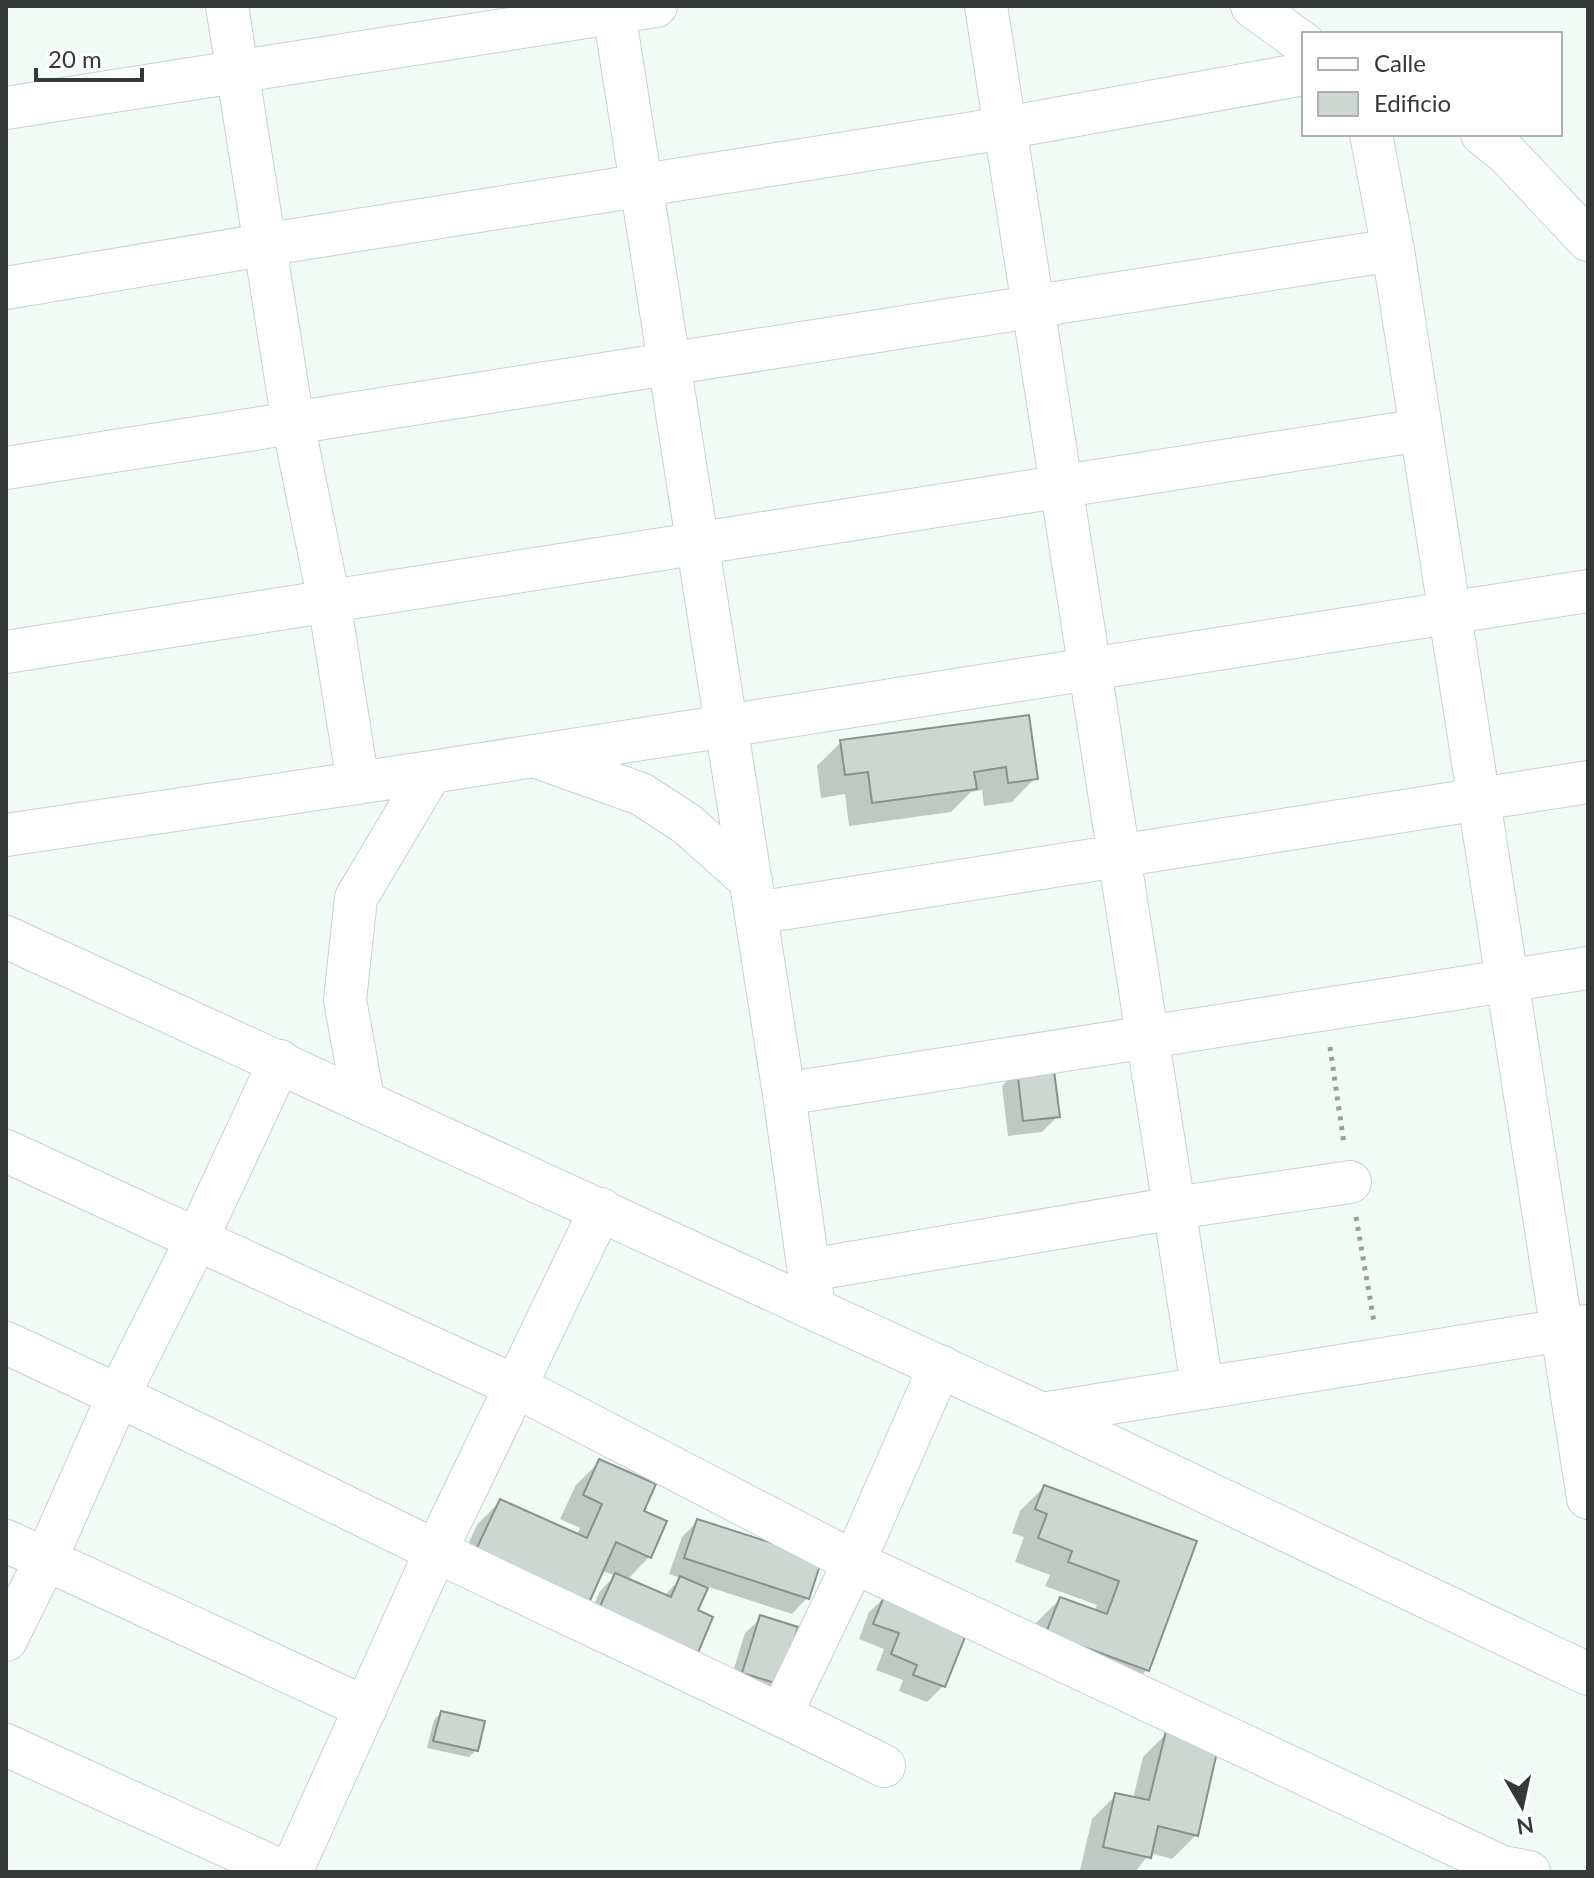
<svg xmlns="http://www.w3.org/2000/svg" width="1594" height="1878" viewBox="0 0 1594 1878" font-family="Lato,sans-serif">
  <style>
    .shadow { fill: #0003 }
    .building { fill: #cdd6d0; stroke: #89918c; stroke-width: 2 }
    .lines { fill: none; stroke-linecap: round; stroke-linejoin: round }
    .minor-casing { stroke: #c9d1cb; stroke-width: 44 }
    .path { stroke: #989e9a; stroke-width: 5; stroke-dasharray: 4 6; stroke-linecap: butt }
    .minor { stroke: #fff; stroke-width: 42 }
  </style>
  <rect width="100%" height="100%" fill="#f1faf4"/>
  <path class="shadow" d="M1027 717 1035 778 1012 802 984 806 982 790 971 792 951 812 849 826 845 794 821 798 817 766 841 742Z
    M1018 1070 1058 1116 1042 1132 1008 1136 1002 1086Z
    M600 1461 642 1512 649 1557 627 1580 665 1595 681 1578 669 1574 682 1537 698 1521 807 1598 792 1614 706 1586 696 1611 583 1629 600 1591 615 1576 601 1570 452 1578 477 1525 500 1501 576 1536 580 1528 560 1519 576 1485Z
    M1044 1487 1195 1542 1147 1670 1123 1694 1024 1657 1036 1623 1060 1599 1094 1612 1097 1605 1045 1586 1050 1575 1015 1562 1024 1537 1012 1533 1020 1511Z
    M885 1597 943 1686 927 1702 899 1691 903 1680 876 1670 884 1649 859 1639 869 1612Z
    M761 1618 778 1683 762 1699 728 1688 745 1633Z
    M441 1713 476 1750 469 1757 427 1748 434 1720Z
    M1167 1733 1196 1835 1172 1859 1150 1853 1135 1872 1080 1870 1092 1819 1116 1795 1133 1799 1143 1757Z"/>
  <path class="building" d="M1029 715 1038 779 1008 783 1006 767 974 772 977 789 872 803 868 772 845 775 840 740Z
    M1053 1063 1060 1117 1023 1121 1017 1068Z
    M599 1459 656 1484 644 1511 667 1521 651 1558 616 1542 588 1605 474 1554 500 1499 587 1538 602 1504 583 1495Z
    M1044 1485 1197 1541 1149 1671 1046 1633 1060 1597 1107 1614 1119 1581 1068 1562 1072 1551 1038 1538 1047 1514 1035 1509Z
    M697 1519 822 1559 809 1599 684 1558Z
    M615 1573 671 1597 680 1576 708 1588 698 1610 713 1617 697 1655 597 1613Z
    M885 1594 969 1627 945 1687 913 1675 917 1665 891 1654 899 1633 873 1624Z
    M760 1615 798 1627 779 1684 742 1673Z
    M441 1711 485 1721 478 1751 433 1741Z
    M1166 1731 1219 1743 1198 1836 1158 1826 1151 1858 1103 1847 1115 1793 1149 1800Z"/>
  <g class="lines">
    <g class="minor-casing">
      <path id="minor" d="M227 6 293 423 329 601 358 783
        M613 6 784 1094 814 1308
        M986 6 1202 1386
        M1252 6 1304 44
        M6 108 656 6
        M1371 134 1393 250 1588 1498
        M1482 134 1508 155 1588 240
        M6 288 263 245 1005 128 1304 74
        M6 468 1393 250
        M6 652 1421 430
        M537 757 641 794 687 824 751 881
        M6 835 431 772 1588 591
        M756 913 1588 782
        M6 937 1042 1414 1588 1674
        M784 1094 1588 968
        M363 1099 345 1000 356 898 431 772
        M6 1151 517 1387 854 1562 1502 1867 1529 1872
        M809 1270 1175 1208 1350 1182
        M6 1343C151 1409 293 1482 436 1551 585 1623 736 1691 884 1766
        M1042 1414 1588 1326
        M6 1541 366 1708
        M6 1640 46 1559 119 1394 197 1239 280 1061
        M781 1714 854 1562 940 1366
        M6 1745 284 1872
        M291 1872 436 1551 601 1209"/>
    </g>
    <path class="path" d="M1330 1047 1344 1144
      M1356 1217 1374 1322"/>
    <use href="#minor" class="minor"/>
  </g>
  <rect width="1594" height="1878" fill="none" stroke="#353937" stroke-width="16"/>
  <rect x="1302" y="32" width="260" height="104" fill="#ffffff" stroke="#aeb0af" stroke-width="2"/>
  <rect x="1318" y="58" width="40" height="12" fill="#ffffff" stroke="#aeb0af" stroke-width="2"/>
  <text x="1374" y="72" font-size="24" fill="#353937">Calle</text>
  <rect x="1318" y="92" width="40" height="24" fill="#cdd6d0" stroke="#aeb0af" stroke-width="2"/>
  <text x="1374" y="112" font-size="24" fill="#353937">Edificio</text>
  <g transform="translate(1522 1806) rotate(171)" stroke="#ffffff" stroke-width="6" paint-order="stroke">
  <path d="M0-6L14 30L0 20L-14 30Z" fill="#353937"/>
  <text y="-12" font-size="22" font-weight="bold" text-anchor="middle" fill="#353937">N</text>
  </g>
  <path d="M36 68v12h106v-12" fill="none" stroke="#353937" stroke-width="4"/>
  <text x="48" y="68" font-size="24" fill="#353937" stroke="#ffffff" stroke-width="6" paint-order="stroke">20 m</text>
</svg>
